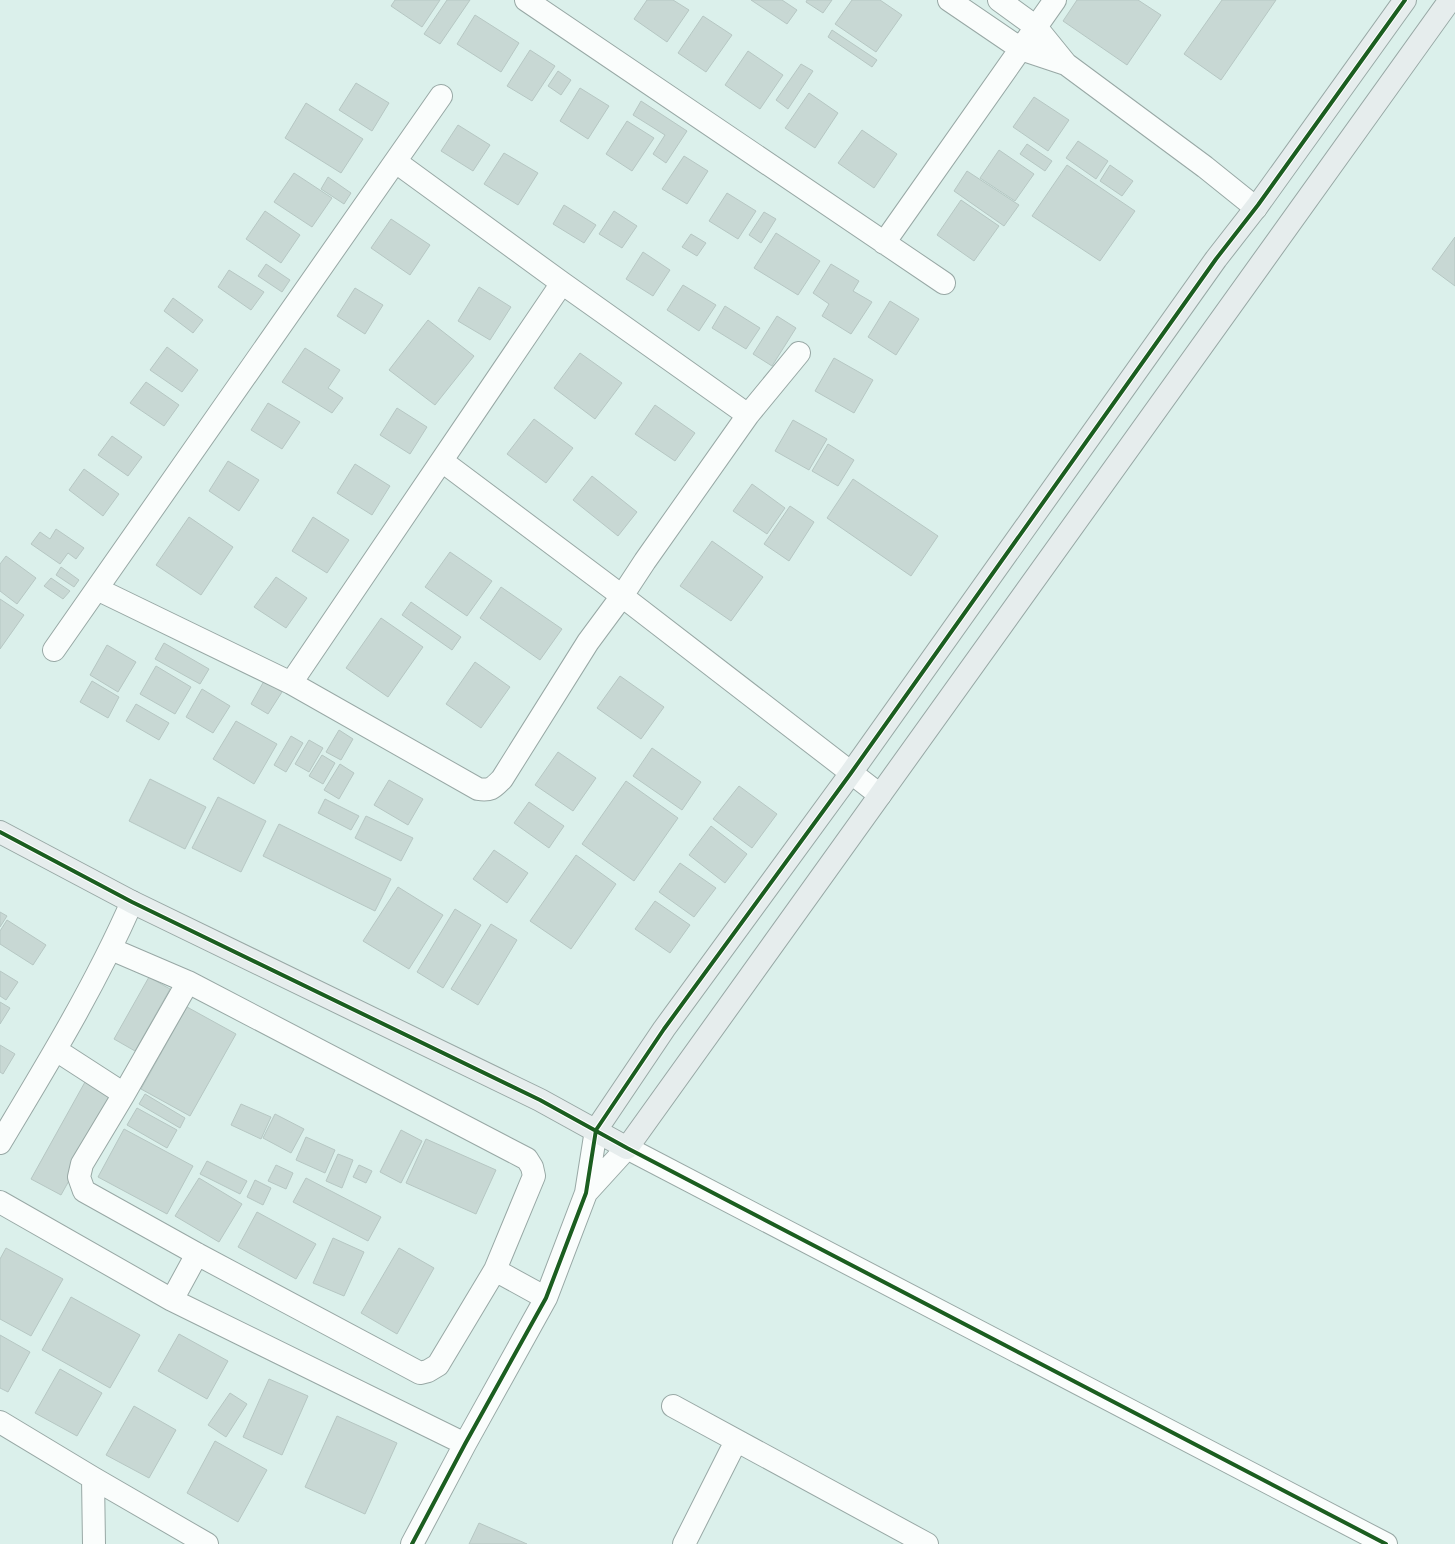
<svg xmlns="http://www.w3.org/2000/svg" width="1455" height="1544" viewBox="0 0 1455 1544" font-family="'Work Sans',sans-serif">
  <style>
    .building { fill: #c8d8d4; stroke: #b6c7c3 }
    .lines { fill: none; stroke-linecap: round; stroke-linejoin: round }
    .street-casing { stroke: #98a8a5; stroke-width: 24 }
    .secondary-casing { stroke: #98a8a5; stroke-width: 24 }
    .street { stroke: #fafdfc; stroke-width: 22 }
    .secondary { stroke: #e6eded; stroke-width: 22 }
    .cycleway-casing { stroke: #fff; stroke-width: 6 }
    .cycleway { stroke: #1b5e20; stroke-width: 4 }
  </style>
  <rect width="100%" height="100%" fill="#dbf0eb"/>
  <path class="building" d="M395 0H440L422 27 391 6Z
    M447 0H470L440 44 424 34Z
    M647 0H673L689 10 667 42 634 19Z
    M751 0H782L797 10 787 24Z
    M807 0H832L823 13 806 2Z
    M852 0H880L902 15 876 52 835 24Z
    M1077 0H1138L1161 15 1127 65 1063 21Z
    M1222 0H1276L1221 80 1184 54Z
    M475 15 519 43 501 72 457 44Z
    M703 16 732 35 706 72 678 53Z
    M832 30 877 60 872 67 828 37Z
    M530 50 555 66 532 101 507 86Z
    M748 51 783 75 760 109 725 85Z
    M801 64 813 71 788 109 776 100Z
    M558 71 571 80 561 95 548 86Z
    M356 83 389 103 372 131 339 110Z
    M580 88 609 106 588 139 560 121Z
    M809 93 838 113 815 148 785 128Z
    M1034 97 1069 120 1048 151 1013 127Z
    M641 101 687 131 666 163 653 154 665 135 633 115Z
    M306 103 363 139 341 173 285 138Z
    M627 121 654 138 632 171 606 154Z
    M458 125 490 145 473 171 441 151Z
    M862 130 897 154 874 188 838 163Z
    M1078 141 1108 161 1096 179 1066 158Z
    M1027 144 1052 161 1045 171 1020 154Z
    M999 150 1034 174 1015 201 980 178Z
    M504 153 538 173 518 205 484 184Z
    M684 156 708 171 687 204 662 189Z
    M1067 165 1135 211 1100 261 1032 216Z
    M1110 165 1133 181 1122 196 1100 181Z
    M967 171 1019 205 1004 226 954 191Z
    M294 173 332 198 312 227 274 202Z
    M328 177 351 193 344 204 321 189Z
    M727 193 756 211 738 239 709 221Z
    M961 200 999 226 974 261 937 235Z
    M564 205 596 225 584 243 553 224Z
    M265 211 300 235 281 263 246 239Z
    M614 211 637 226 622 248 599 234Z
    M764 212 776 219 761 243 749 235Z
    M391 219 430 245 410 275 371 248Z
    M776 233 820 261 798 295 754 268Z
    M691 234 706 243 697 256 682 247Z
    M1455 237V286L1432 269Z
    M643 252 670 270 653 296 626 279Z
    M266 264 290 280 282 292 258 276Z
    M831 264 859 281 853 291 872 302 851 334 822 316 829 304 813 293Z
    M229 270 264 292 251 310 218 287Z
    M683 285 716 305 699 331 667 310Z
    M479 287 511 307 490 340 458 321Z
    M355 288 383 305 365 334 337 316Z
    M173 298 203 320 193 333 164 311Z
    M890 301 919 319 896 355 868 337Z
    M725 306 760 328 746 349 712 328Z
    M777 316 796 328 772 366 753 354Z
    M428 320 474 356 435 405 389 370Z
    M167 347 198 370 182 392 150 370Z
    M305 348 340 370 328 388 343 398 332 413 282 382Z
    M580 353 622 383 595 419 554 388Z
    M834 358 873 380 854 413 815 391Z
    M146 382 179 405 164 426 130 403Z
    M268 403 300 422 282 449 251 430Z
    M655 405 695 433 675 461 635 434Z
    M397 408 427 427 410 454 380 435Z
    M534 419 573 448 546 483 507 454Z
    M793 420 827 439 809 470 775 451Z
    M112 436 142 457 128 476 98 455Z
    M828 444 854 460 838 486 812 471Z
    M228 461 259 480 239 511 209 491Z
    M355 464 390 486 372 515 337 493Z
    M84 469 119 494 103 516 69 490Z
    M592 476 637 512 618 536 573 500Z
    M853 479 938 536 911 576 827 518Z
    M752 484 785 508 767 534 733 511Z
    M790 506 814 522 789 561 764 544Z
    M189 517 233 547 201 595 156 565Z
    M313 517 349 540 327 573 292 551Z
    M56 529 84 548 76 559 68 553 60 564 31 544 40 532 50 539Z
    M712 541 763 577 731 621 680 586Z
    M450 552 492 581 467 616 425 587Z
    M6 556 36 578 17 604 0 591V564Z
    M61 567 79 580 74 587 56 575Z
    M276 577 307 598 286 628 254 607Z
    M51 578 70 591 63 599 44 586Z
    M501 587 562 629 540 660 480 618Z
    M0 599 24 615 0 649Z
    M411 602 461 637 452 650 402 615Z
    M381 618 423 647 388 697 346 668Z
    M164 643 209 669 200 684 155 659Z
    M107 645 136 662 118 692 90 675Z
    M475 662 510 687 481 728 446 704Z
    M156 666 191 687 175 714 140 694Z
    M620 676 664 707 641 739 597 708Z
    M92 681 119 697 108 718 80 702Z
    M264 681 282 692 268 714 251 704Z
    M202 689 230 706 213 733 186 717Z
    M136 704 169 723 159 740 126 721Z
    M236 721 277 744 254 784 213 759Z
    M339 730 353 739 341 760 326 752Z
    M291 736 303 743 286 772 274 765Z
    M309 740 323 748 309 772 295 764Z
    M652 748 701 782 682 810 633 776Z
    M558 752 596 778 573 811 535 785Z
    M322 755 335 763 323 784 309 776Z
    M340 764 354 773 339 799 324 790Z
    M150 779 206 807 185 849 129 821Z
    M389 780 423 799 408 825 374 805Z
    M626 781 678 818 634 881 582 844Z
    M739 786 777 814 752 848 713 819Z
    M218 797 266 821 241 872 192 848Z
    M325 799 359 816 351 830 318 813Z
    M529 802 564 826 549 848 514 823Z
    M366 816 413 838 401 861 355 838Z
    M279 824 391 879 375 911 263 856Z
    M711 826 747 854 725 883 689 855Z
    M494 850 528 873 507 903 473 879Z
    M576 855 616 884 571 949 530 921Z
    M680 863 716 888 694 917 659 892Z
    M398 887 443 915 409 969 363 941Z
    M655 901 690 925 670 953 635 929Z
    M455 909 481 925 443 988 417 972Z
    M0 912 7 916 0 927Z
    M7 920 46 945 33 965 0 944V931Z
    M491 924 517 940 478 1005 451 989Z
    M0 971 18 982 6 1000 0 996Z
    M149 977 170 989 135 1051 114 1039Z
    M0 1002 10 1008 0 1024Z
    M187 1007 236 1034 190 1116 141 1089Z
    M0 1045 15 1054 3 1074 0 1072Z
    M85 1082 115 1098 61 1195 31 1179Z
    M145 1094 185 1118 180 1128 139 1104Z
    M241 1104 271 1117 261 1139 231 1125Z
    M137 1108 177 1130 167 1148 127 1125Z
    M275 1114 304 1129 291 1153 263 1138Z
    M124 1129 193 1166 167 1214 98 1177Z
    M401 1130 422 1141 401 1183 380 1172Z
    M306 1137 335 1150 325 1173 296 1160Z
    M426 1139 496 1170 476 1214 406 1183Z
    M338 1154 353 1160 342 1188 326 1181Z
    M207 1161 247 1181 240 1194 200 1174Z
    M276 1165 293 1173 286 1189 268 1181Z
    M359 1165 372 1171 366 1183 353 1177Z
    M199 1178 242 1204 219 1242 175 1216Z
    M306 1178 381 1217 368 1241 293 1202Z
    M255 1180 271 1188 263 1205 247 1197Z
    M257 1212 316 1244 296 1279 238 1247Z
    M333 1238 364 1252 344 1296 313 1283Z
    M6 1248 63 1279 31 1336 0 1319V1259Z
    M399 1248 434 1268 397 1334 361 1313Z
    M71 1297 140 1335 110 1388 42 1350Z
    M179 1334 228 1361 207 1399 158 1371Z
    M0 1335 30 1352 8 1392 0 1388Z
    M60 1369 102 1393 77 1436 35 1413Z
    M269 1379 308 1396 282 1455 243 1437Z
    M230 1393 247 1404 226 1437 208 1425Z
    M134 1406 176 1430 149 1478 106 1455Z
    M337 1416 397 1443 365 1514 305 1487Z
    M215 1441 267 1470 238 1522 187 1493Z
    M479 1523 527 1544H469Z"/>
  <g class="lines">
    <g class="street-casing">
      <path id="street" d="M526 0 944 283
        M949 0 1021 49 1066 64
        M999 0 1036 27 1066 64 1205 167 1256 208
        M396 162 562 283 748 415
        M884 243 1055 0
        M442 461 622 596 880 795
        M97 589 291 683 478 789C491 791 493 788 502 779L588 642 622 596 645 561 748 415 799 353
        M54 650 441 96
        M291 683 562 283
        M111 949 188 982
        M56 1050 124 1094 82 1164 79 1177 84 1191 197 1254 420 1373 428 1371 438 1365 495 1270 534 1176 532 1167 527 1159 188 982 124 1094
        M0 1143C47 1065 95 986 132 902
        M586 1193 627 1148 1386 1544
        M0 1202 172 1300 197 1254
        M495 1270 546 1298
        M172 1300 465 1444
        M673 1406 927 1544
        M0 1422 93 1478 207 1544
        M93 1478 94 1544
        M412 1544 465 1444 546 1298 586 1193 596 1130
        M684 1544 736 1441"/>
    </g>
    <g class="secondary-casing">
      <path id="secondary" d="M0 832 132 902 540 1100 627 1148 1450 0
        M596 1130 664 1029 851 773 1216 259 1258 205 1405 0"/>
    </g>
    <use href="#street" class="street"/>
    <use href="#secondary" class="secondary"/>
    <g class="cycleway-casing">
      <path id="cycleway" d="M0 832 132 902 540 1100 627 1148 1386 1544
        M412 1544 465 1444 546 1298 586 1193 596 1130 664 1029 851 773 1216 259 1258 205 1405 0"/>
    </g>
    <use href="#cycleway" class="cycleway"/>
  </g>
</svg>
